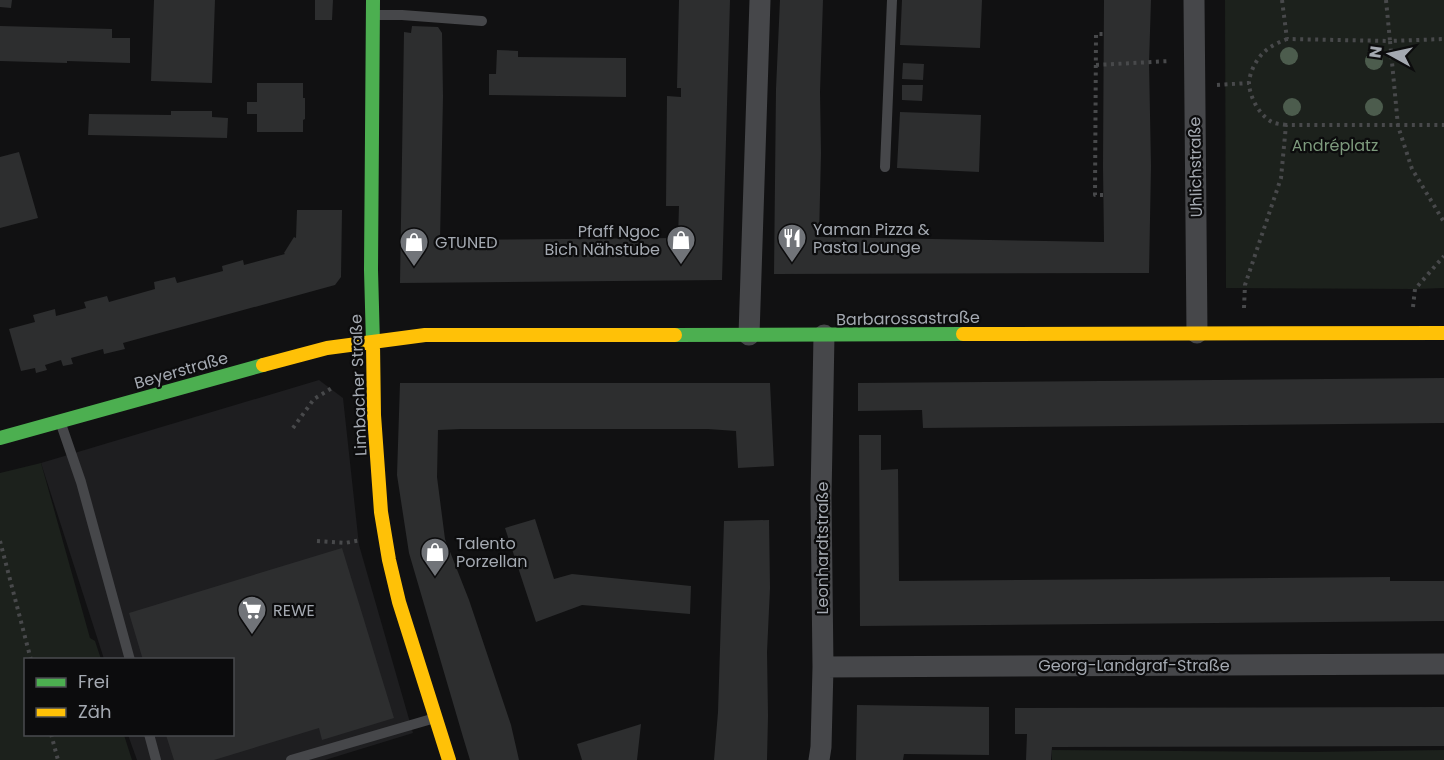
<svg xmlns="http://www.w3.org/2000/svg" width="1444" height="760" viewBox="0 0 1444 760" font-family="Poppins,sans-serif">
  <style>
    .built { fill: #1e1e20 }
    .green { fill: #1c211c }
    .building { fill: #2d2e2f }
    .lines { fill: none; stroke-linecap: round; stroke-linejoin: round }
    .path { stroke: #48494b; stroke-width: 4; stroke-dasharray: 3 4.5; stroke-linecap: butt }
    .lane { stroke: #46474a; stroke-width: 10 }
    .street { stroke: #46474a; stroke-width: 21 }
    .fast { stroke: #4caf50; stroke-width: 14 }
    .slow { stroke: #ffc107; stroke-width: 14 }
    .tree { fill: #4c5c4d }
    .labels { text-anchor: middle; stroke-width: 4.5; stroke-linejoin: round; paint-order: stroke }
    .park-label { font-size: 16px; fill: #7d9a7d; stroke: #0c0c0d }
    .street-label { font-size: 16px; fill: #a4a9b1; stroke: #0c0c0d }
    .poi-label { font-size: 16px; fill: #a4a9b1; stroke: #0c0c0d; text-anchor: start }
  </style>
  <rect width="100%" height="100%" fill="#111112"/>
  <path class="built" d="M319 380 343 398 359 545 413 733 325 760H137L128 735 232 734V660L104 659 41 463Z"/>
  <path class="green" d="M1225 0H1444V288L1415 289 1226 288Z
    M41 463 90 638 95 641 101 659 26 660V734L124 735 132 760H0V473Z
    M1052 750 1314 752 1444 750V760H1052Z"/>
  <path class="building" d="M0 0H12L11 8 0 7Z
    M154 0H215L212 83 151 81Z
    M315 0H333L332 20H315Z
    M679 0H730L722 280 400 283 404 32 411 33 412 26 438 27 442 33 443 97 440 240 678 238 679 206H666L667 96 681 97V88H677Z
    M780 0H823L820 92 821 153 819 237 1104 242 1103 166 1104 0H1151L1149 63 1151 166 1149 273 774 274 776 89Z
    M902 0H982L980 48 900 45Z
    M0 26 112 29V38H130V63L67 61V63L0 61Z
    M497 50 518 51V57L626 58V97L489 95V74H496Z
    M903 63 924 64 923 80 902 79Z
    M257 83H303V98H305V119L303 120V132H257V114H247V102H257Z
    M902 85H923L922 101 902 100Z
    M171 111H212V117L228 118 227 138 88 135 89 114 171 115Z
    M900 112 981 115 979 172 897 168Z
    M19 152 38 218 0 228V157Z
    M297 210H342L341 277 335 285 123 343 125 349 104 354 103 349 71 358 73 364 63 366 61 360 45 365 47 370 36 373 35 368 21 371 9 329 35 322 33 315 55 309 56 316 86 308 84 302 107 296 109 302 155 289 154 282 175 277 177 283 223 271 222 266 243 260 244 265 285 254 284 253 294 237 296 238Z
    M1444 378V423L923 428 922 410 858 411V383Z
    M400 383H770L774 466 738 468 736 431 708 429H461L438 430 437 477 445 539 469 600 511 725 519 760H470L463 737 409 553 397 475Z
    M859 435H881V470L898 469 899 581 1390 577V581H1444V621L860 626Z
    M535 519 554 579 572 574 691 586 690 614 582 605 536 622 505 528Z
    M769 520 770 588 767 652 768 716 767 760H714L718 712 724 521Z
    M342 548 394 718 322 740 319 728 214 760H174L166 735H232V660H143L129 613Z
    M857 705 989 707V755L904 754 903 760H856Z
    M1444 707V746L1052 747 1051 760H1026L1027 734H1015V708Z
    M641 724 637 760H582L577 744Z"/>
  <g class="lines">
    <path class="path" d="M1282 0 1287 39 1390 41 1398 126 1412 169 1444 222
      M1386 0 1390 41 1444 39
      M1096 65 1170 61
      M1217 85 1249 83
      M1286 125C1281 124 1276 124 1272 122 1259 115 1249 96 1249 82 1250 72 1256 60 1263 53 1270 46 1279 42 1287 39
      M1103 195H1095L1096 34H1104
      M1413 307 1415 289 1444 256
      M1244 308 1245 285 1281 178 1286 125H1444
      M293 428 314 399 332 388
      M0 541 31 660
      M317 541 345 543 361 540
      M51 734 58 760"/>
    <path class="lane" d="M376 15H402L482 21
      M885 167 892 0
      M61 424 81 482 130 660
      M149 734 156 760
      M291 760 435 718"/>
    <path class="street" d="M1194 0 1197 333
      M749 335 760 0
      M823 667 1444 664
      M819 760 821 747 823 667 821 497 824 335"/>
    <path class="fast" d="M675 335 963 334
      M373 344 371 270 373 0
      M0 438 263 365"/>
    <path class="slow" d="M963 334 1444 333
      M373 344 374 415 381 512 389 560 399 602 449 760
      M263 365 327 348 425 335H675"/>
  </g>
  <g class="tree">
    <circle cx="1289" cy="56" r="9"/>
    <circle cx="1374" cy="61" r="9"/>
    <circle cx="1292" cy="107" r="9"/>
    <circle cx="1374" cy="107" r="9"/>
  </g>
  <defs>
    <g id="restaurant-pin" transform="scale(1.5)"><path d="M0 17L-7.5 6A9.5 9.5 0 1 1 7.5 6Z" fill="#717479" stroke="#0c0c0d"/><path d="M-5-6h1v4h1v-4h1v4h1v-4h1v5L-1.5 .5V6h-2V.5L-5-1ZM5-6V6H3V1.5H1.5Q1.5-4 5-6Z" fill="#fff"/></g>
    <g id="shop-pin" transform="scale(1.5)"><path d="M0 17L-7.5 6A9.5 9.5 0 1 1 7.5 6Z" fill="#717479" stroke="#0c0c0d"/><path d="M-5-2.5h2.3a2.7 3.5 0 0 1 5.4 0H5L5.5 6h-11ZM-1.5-2.5h3a1.5 2.3 0 0 0-3 0Z" fill="#fff"/></g>
    <g id="supermarket-pin" transform="scale(1.5)"><path d="M0 17L-7.5 6A9.5 9.5 0 1 1 7.5 6Z" fill="#717479" stroke="#0c0c0d"/><path d="M-6-5.5h2.5l.6 2H6L4.5 2H-2.5L-4.4-4H-6ZM-1.5 3.2a1.3 1.3 0 1 0 .1 0ZM3 3.2a1.3 1.3 0 1 0 .1 0Z" fill="#fff"/></g>
  </defs>
  <g fill-rule="evenodd">
    <use href="#restaurant-pin" x="792" y="238"/>
    <use href="#shop-pin" x="681" y="240"/>
    <use href="#shop-pin" x="414" y="242"/>
    <use href="#shop-pin" x="435" y="552"/>
    <use href="#supermarket-pin" x="252" y="610"/>
  </g>
  <g class="labels">
    <g class="park-label">
      <text x="1335" y="151">Andréplatz</text>
    </g>
    <g class="street-label">
      <text transform="translate(1195 167) rotate(-91)" y="6">Uhlichstraße</text>
      <text transform="translate(908 318) rotate(-1)" y="6">Barbarossastraße</text>
      <text transform="translate(181 370) rotate(-16)" y="6">Beyerstraße</text>
      <text transform="translate(358 385) rotate(-92)" y="6">Limbacher Straße</text>
      <text transform="translate(822 548) rotate(-90)" y="6">Leonhardtstraße</text>
      <text x="1134" y="671">Georg-Landgraf-Straße</text>
    </g>
    <g class="poi-label">
      <text x="813" y="235">Yaman Pizza &amp;<tspan x="813" dy="18">Pasta Lounge</tspan></text>
      <text x="660" y="237" text-anchor="end">Pfaff Ngoc<tspan x="660" dy="18">Bich Nähstube</tspan></text>
      <text x="435" y="248">GTUNED</text>
      <text x="456" y="549">Talento<tspan x="456" dy="18">Porzellan</tspan></text>
      <text x="273" y="616">REWE</text>
    </g>
  </g>
  <rect x="24" y="658" width="210" height="78" fill="#0c0c0d" stroke="#494b4f" stroke-width="1.5"/>
  <rect x="36" y="678" width="30" height="9" fill="#4caf50" stroke="#494b4f" stroke-width="1.5"/>
  <text x="78" y="688" font-size="18" fill="#a4a9b1">Frei</text>
  <rect x="36" y="708" width="30" height="9" fill="#ffc107" stroke="#494b4f" stroke-width="1.5"/>
  <text x="78" y="718" font-size="18" fill="#a4a9b1">Zäh</text>
  <g transform="translate(1390 54) rotate(278)" stroke="#0c0c0d" stroke-width="4.5" paint-order="stroke">
  <path d="M0-4.5L10 22L0 15L-10 22Z" fill="#a4a9b1"/>
  <text y="-9" font-size="16" font-weight="bold" text-anchor="middle" fill="#a4a9b1">N</text>
  </g>
</svg>
